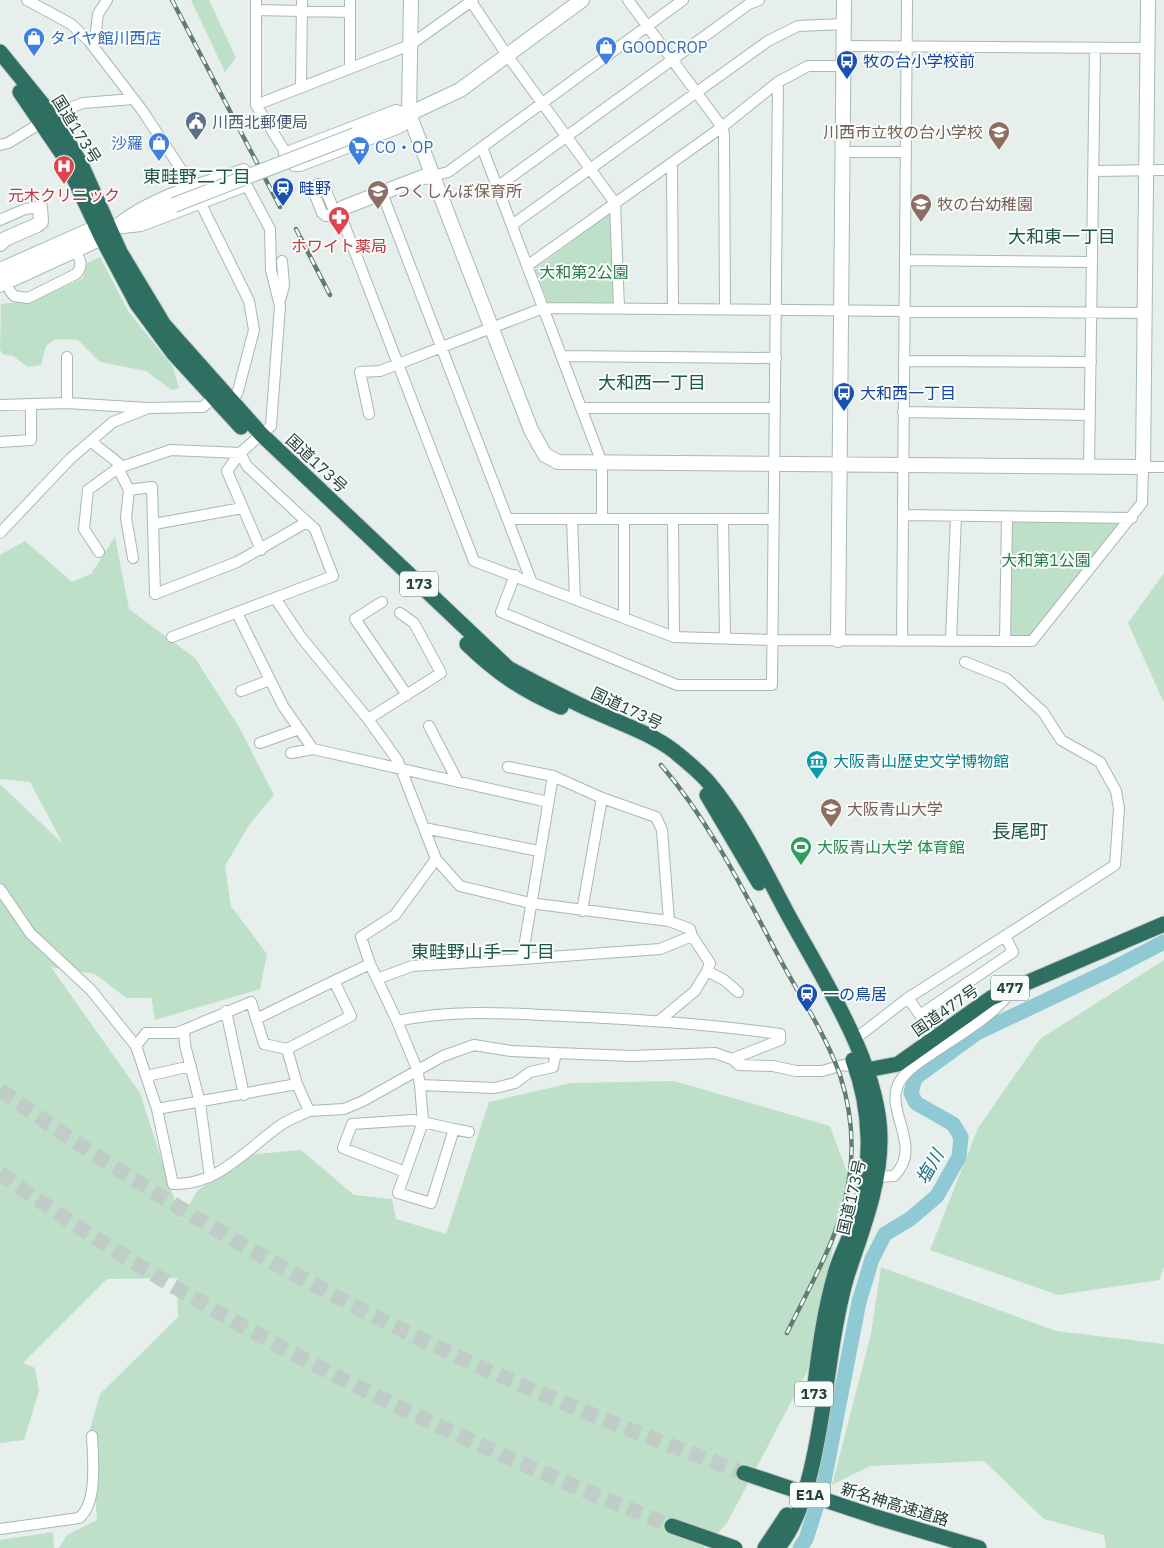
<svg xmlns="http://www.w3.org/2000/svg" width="1164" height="1548" viewBox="0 0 1164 1548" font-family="'IBM Plex Sans','Noto Sans JP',sans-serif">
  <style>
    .green { fill: #bfe0c8 }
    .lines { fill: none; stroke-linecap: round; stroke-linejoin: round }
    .river { stroke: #8ec9d4; stroke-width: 15 }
    .highway-tunnel { stroke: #bfccc8; stroke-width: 15; stroke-dasharray: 15 8; stroke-linecap: butt }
    .street-casing { stroke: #a8b8b2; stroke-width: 12 }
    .secondary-casing { stroke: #a4bbb3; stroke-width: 16 }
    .highway-casing { stroke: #c2cac8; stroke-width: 17 }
    .street { stroke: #fff; stroke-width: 10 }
    .secondary { stroke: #fff; stroke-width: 14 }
    .highway { stroke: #2f6f62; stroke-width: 15 }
    .rail-casing { stroke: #5f7d75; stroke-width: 4.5 }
    .rail { stroke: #f7fbf9; stroke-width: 2.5; stroke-dasharray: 8; stroke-linecap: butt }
    .secondary-bridge-casing { stroke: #a4bbb3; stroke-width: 16; stroke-linecap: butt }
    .highway-bridge-casing { stroke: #c2cac8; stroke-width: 17; stroke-linecap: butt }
    .secondary-bridge { stroke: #fff; stroke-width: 14 }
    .highway-bridge { stroke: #2f6f62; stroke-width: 15 }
    .labels { text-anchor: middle; stroke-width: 4; stroke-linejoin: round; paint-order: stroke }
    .shield { fill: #f7fbf9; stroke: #637a73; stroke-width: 1 }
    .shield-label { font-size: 15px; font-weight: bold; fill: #24423a }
    .shop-label { font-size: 16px; fill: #366cbe; stroke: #f7fbf9; text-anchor: start }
    .transit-label { font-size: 16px; fill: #164399; stroke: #f7fbf9; text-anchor: start }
    .service-label { font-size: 16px; fill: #4e5e75; stroke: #f7fbf9; text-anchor: start }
    .street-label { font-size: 16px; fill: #24423a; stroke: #f7fbf9 }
    .education-label { font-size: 16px; fill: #785e54; stroke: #f7fbf9; text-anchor: start }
    .health-label { font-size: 16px; fill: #be3a42; stroke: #f7fbf9 }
    .park-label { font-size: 16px; fill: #2d7a4b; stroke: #f7fbf9 }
    .culture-label { font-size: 16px; fill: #0d838f; stroke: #f7fbf9; text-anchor: start }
    .leisure-label { font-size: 16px; fill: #27864d; stroke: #f7fbf9; text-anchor: start }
    .neighbourhood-label { font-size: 18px; fill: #1f5548; stroke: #f7fbf9 }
    .water-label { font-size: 18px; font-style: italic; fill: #1c6f80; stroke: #f7fbf9 }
    .quarter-label { font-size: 19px; fill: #1f5548; stroke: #f7fbf9 }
  </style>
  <rect width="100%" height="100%" fill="#e6efeb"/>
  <path class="green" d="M191 0H209L236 58 225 72Z
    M611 212 615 300 611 304 548 303 535 269Z
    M100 257 128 311 173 367 179 388 172 390 146 371 100 362 78 340 55 339 46 346 41 365 28 367 13 356 2 354 0 349 1 304 37 300 83 278 87 263Z
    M1008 522 1118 523 1120 528 1030 639H1007Z
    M115 537 129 609 195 658 239 727 274 795 249 825 225 866 231 906 267 954 260 989 155 1020 151 996V998H126L95 974 51 967 140 1093 181 1220 197 1191 246 1155 301 1150 354 1195 392 1199 396 1219 446 1234 489 1102 571 1083 674 1081 830 1126 848 1175 807 1372 727 1523 704 1548H59L67 1535 97 1520 90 1429 100 1394 178 1317 177 1278 107 1279 23 1363 35 1368 39 1391 24 1440 0 1443V784L63 844 30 782 0 779V555L25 541 72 582 91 574Z
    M1164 573V703L1128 623Z
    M1164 960V1267L1159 1280 1058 1295 930 1250 978 1128 1040 1039Z
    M881 1267 1056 1331 1164 1344V1548H1106L1104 1535 1044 1519 984 1461 870 1466 832 1485 871 1334Z
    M53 1532 54 1548H0V1540Z"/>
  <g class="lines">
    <path class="river" d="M800 1548 806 1539 823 1486 859 1302 872 1259 885 1234 910 1219 937 1196 959 1157 961 1137 953 1124 916 1103 911 1093 915 1078 977 1033 1112 969 1164 942"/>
    <path class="highway-tunnel" d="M0 1090C114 1171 235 1244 360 1309 484 1373 614 1425 744 1473
      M0 1173C206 1321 437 1433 672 1526"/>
    <g class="street-casing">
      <path id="street" d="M27 0 71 24 89 41 142 110 192 186 249 301 254 330 238 391 232 403
        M256 0V105L294 166H300L397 129 403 126 409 114 396 110 284 153
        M470 0 507 55 615 203 619 308
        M628 0 722 127 724 135 725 309
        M256 10 350 12
        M844 46 1147 48
        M94 47 98 14 107 0
        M350 67V0
        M301 86 302 0
        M256 105 410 45 473 0
        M0 145 8 143 59 112 83 103 133 99
        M482 147 602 463V519
        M843 152H905
        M672 163 673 309
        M1093 171 1164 170
        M433 176 448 172 683 0
        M318 184 324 186 335 213 326 216 322 213 313 190Z
        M497 187 749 4 759 0
        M382 193 532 583
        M339 211 474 561 674 637 773 640 1032 641 1142 503 1143 467H1164
        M0 220 25 209 40 207
        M118 223C154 195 201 183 244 169L247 186 270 229 271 270 280 306 271 426 240 453 227 471 261 550
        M512 225 768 41 798 26 844 24
        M123 228 141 226 247 186
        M905 260 1092 262
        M527 266 722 127 778 82 808 66H843
        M10 291 14 296 28 298 76 274C84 266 80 259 75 250
        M280 300 284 286 282 261
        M561 356 776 358
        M67 357V403
        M904 361 1091 362
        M0 405 67 403 147 408 203 407 218 393
        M581 408H775
        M903 412 1090 415
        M369 414 360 372 380 371 543 308 1144 313
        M91 441C101 451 112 456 122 467
        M0 442 31 440V404
        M1089 467 1095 48
        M129 490 126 518 133 558
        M903 515 1132 518
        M508 519H774
        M572 519 575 599
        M673 519 674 637
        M723 519 725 638
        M307 522 247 466 240 453 171 450 118 468 129 490 152 487 155 594 237 562 307 522 315 529 333 576 275 598 301 637 368 719 398 761 436 859 460 886 530 903 669 921
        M154 524 242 508
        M0 533 70 459 113 422 146 409
        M99 552 84 529 88 490 118 468
        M515 575 501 612 677 685H772L778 82
        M382 602 355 619 407 695
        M237 613 283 706 313 749
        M624 618V519
        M172 637 275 598
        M951 640 956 516
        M902 641 907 0
        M1005 641 1007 517
        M965 662 1007 679 1043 712 1061 740 1100 762 1116 791 1119 809 1115 865 1005 936
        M241 691 270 680
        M368 719 441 673 414 623 400 613
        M429 726 458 782
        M260 743 299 729
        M291 753 313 749 548 802
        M508 767 553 776
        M424 828 539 851
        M0 889 30 933 91 990 136 1046
        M582 911 602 798
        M522 959 660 949 692 936
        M370 964 361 937 395 915 436 859
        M377 979 412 966 522 959 553 776 602 798 656 817 662 830 669 921 690 929 692 936 710 963 707 971 724 980 738 992
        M334 981 370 964 397 1021 417 1069 420 1085 423 1122 398 1193 431 1203 454 1129 469 1132
        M226 1011 244 1095
        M920 1015 935 1039
        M256 1019 334 981 351 1016 287 1049
        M660 1020 695 991 707 971
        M397 1021C453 1009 508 1013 564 1016 637 1019 708 1024 780 1034V1040L732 1059
        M184 1030 176 1033H146L136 1046 157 1109 173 1184C216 1186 245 1151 278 1127 287 1120 299 1116 309 1111
        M855 1039 908 998 1005 936 1013 952 920 1015 908 998
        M147 1076 191 1066
        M420 1085 495 1088 515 1083 530 1072 553 1067 556 1053
        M157 1109 297 1084
        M405 1172 343 1148 352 1124 413 1120 454 1129
        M210 1177 200 1103 185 1045 184 1030 251 1002 264 1044 287 1049 297 1084 309 1111 344 1109 363 1101 443 1056 474 1045 511 1051 556 1053 632 1056 715 1053 732 1059 739 1065 773 1066 796 1071H822L843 1065 855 1067
        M877 1177 894 1176C925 1146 882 1110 900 1081 909 1067 926 1058 939 1049 964 1032 992 1016 1011 992
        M0 1529 79 1518C98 1503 93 1458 92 1436"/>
    </g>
    <g class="secondary-casing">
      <path id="secondary" d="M411 0 409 114 531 430 545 455 558 462 1143 467 1148 0
        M355 135 409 114 460 90 582 0
        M335 213 345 207 423 177 433 176
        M0 244 5 239 37 225 41 222 40 207
        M0 270 97 227 106 229
        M0 285 102 238 110 229 174 205
        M838 640 844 0"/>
    </g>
    <g class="highway-casing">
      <path id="highway" d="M0 52 53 117 81 164 120 252 164 325 261 434 508 668C536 683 564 698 593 711 620 723 650 733 674 751 686 761 700 772 709 783 741 821 763 868 786 911 821 976 880 1064 880 1139 880 1184 864 1225 850 1267 842 1289 838 1312 834 1335 824 1390 815 1508 777 1548
        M20 92 63 155 102 238 137 304 174 354 241 427
        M467 644C497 673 522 690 561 707
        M707 795 759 883
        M858 1068 867 1070 898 1064 991 998 1164 924
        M814 1391C819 1352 824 1312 835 1274 840 1255 851 1237 857 1217 873 1167 872 1110 853 1060
        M876 1517 979 1548
        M765 1548 787 1515"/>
    </g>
    <use href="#street" class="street"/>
    <use href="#secondary" class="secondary"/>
    <use href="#highway" class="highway"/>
    <g class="rail-casing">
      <path id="rail" d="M172 0 280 207
        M296 229 330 295
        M661 765C711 823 745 894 781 961 801 998 826 1035 840 1075 850 1106 854 1140 850 1172 844 1230 812 1281 787 1333"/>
    </g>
    <use href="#rail" class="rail"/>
    <g class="secondary-bridge-casing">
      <path id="secondary-bridge" d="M174 205 355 135"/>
    </g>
    <g class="highway-bridge-casing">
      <path id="highway-bridge" d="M744 1473 876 1517
        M672 1526 735 1548"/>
    </g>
    <use href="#secondary-bridge" class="secondary-bridge"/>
    <use href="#highway-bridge" class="highway-bridge"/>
  </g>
  <defs>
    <g id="shop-pin" transform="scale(1.125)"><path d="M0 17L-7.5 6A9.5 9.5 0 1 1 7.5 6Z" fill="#3f7fe0" stroke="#f7fbf9"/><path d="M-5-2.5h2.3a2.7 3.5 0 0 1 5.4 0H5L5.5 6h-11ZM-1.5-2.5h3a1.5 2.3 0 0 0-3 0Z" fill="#fff"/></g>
    <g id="bus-pin" transform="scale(1.125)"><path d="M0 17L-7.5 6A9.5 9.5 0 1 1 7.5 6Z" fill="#1a4fb4" stroke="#f7fbf9"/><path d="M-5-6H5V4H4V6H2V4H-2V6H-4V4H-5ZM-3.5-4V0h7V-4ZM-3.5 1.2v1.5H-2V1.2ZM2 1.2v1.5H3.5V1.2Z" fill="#fff"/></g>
    <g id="civic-pin" transform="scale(1.125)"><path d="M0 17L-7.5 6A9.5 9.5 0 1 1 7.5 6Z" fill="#5c6f8a" stroke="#f7fbf9"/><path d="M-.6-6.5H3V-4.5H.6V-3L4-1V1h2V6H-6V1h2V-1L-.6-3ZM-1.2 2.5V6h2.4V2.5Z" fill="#fff"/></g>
    <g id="school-pin" transform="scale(1.125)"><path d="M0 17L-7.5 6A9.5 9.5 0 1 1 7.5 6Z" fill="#8d6e63" stroke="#f7fbf9"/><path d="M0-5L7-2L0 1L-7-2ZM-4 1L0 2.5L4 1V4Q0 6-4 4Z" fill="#fff"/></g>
    <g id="supermarket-pin" transform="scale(1.125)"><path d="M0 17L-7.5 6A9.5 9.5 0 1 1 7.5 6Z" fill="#3f7fe0" stroke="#f7fbf9"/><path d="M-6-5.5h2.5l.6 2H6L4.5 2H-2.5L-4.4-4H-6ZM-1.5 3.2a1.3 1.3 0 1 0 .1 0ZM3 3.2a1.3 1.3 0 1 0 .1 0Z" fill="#fff"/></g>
    <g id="hospital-pin" transform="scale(1.125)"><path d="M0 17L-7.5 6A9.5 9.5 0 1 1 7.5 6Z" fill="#e0444e" stroke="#f7fbf9"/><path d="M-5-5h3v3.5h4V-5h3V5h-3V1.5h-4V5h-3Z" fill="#fff"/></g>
    <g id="station-pin" transform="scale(1.125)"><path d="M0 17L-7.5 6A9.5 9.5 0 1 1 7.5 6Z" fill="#1a4fb4" stroke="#f7fbf9"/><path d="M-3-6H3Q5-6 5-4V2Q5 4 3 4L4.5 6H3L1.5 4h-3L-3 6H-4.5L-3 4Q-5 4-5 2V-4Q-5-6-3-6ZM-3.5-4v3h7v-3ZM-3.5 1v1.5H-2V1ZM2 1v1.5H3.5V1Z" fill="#fff"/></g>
    <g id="pharmacy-pin" transform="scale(1.125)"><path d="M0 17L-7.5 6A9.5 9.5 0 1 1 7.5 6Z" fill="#e0444e" stroke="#f7fbf9"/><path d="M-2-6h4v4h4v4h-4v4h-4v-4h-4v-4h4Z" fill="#fff"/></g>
    <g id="museum-pin" transform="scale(1.125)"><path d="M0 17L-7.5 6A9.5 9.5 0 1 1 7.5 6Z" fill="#0f9aa8" stroke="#f7fbf9"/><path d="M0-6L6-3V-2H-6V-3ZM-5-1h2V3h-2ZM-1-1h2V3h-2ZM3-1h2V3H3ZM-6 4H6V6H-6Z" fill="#fff"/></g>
    <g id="university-pin" transform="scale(1.125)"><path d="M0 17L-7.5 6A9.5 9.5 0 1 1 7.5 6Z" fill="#8d6e63" stroke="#f7fbf9"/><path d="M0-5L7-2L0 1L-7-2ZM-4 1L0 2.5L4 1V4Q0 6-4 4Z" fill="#fff"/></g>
    <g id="stadium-pin" transform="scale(1.125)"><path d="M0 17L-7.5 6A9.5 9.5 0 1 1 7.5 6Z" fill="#2e9e5b" stroke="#f7fbf9"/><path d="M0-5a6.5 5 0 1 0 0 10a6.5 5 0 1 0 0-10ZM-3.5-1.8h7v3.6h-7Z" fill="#fff"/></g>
  </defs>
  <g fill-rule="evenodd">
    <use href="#shop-pin" x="34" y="38"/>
    <use href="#shop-pin" x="606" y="47"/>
    <use href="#bus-pin" x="847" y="61"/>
    <use href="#civic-pin" x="196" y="122"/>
    <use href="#school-pin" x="999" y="132"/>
    <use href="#shop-pin" x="159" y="143"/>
    <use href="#supermarket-pin" x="359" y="147"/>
    <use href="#hospital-pin" x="64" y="166"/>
    <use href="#station-pin" x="283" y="188"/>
    <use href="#school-pin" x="378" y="191"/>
    <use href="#school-pin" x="921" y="204"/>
    <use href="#pharmacy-pin" x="339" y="217"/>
    <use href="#bus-pin" x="844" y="393"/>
    <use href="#museum-pin" x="817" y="761"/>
    <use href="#university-pin" x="831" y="809"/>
    <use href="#stadium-pin" x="801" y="847"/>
    <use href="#station-pin" x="807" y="994"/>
  </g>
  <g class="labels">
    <g class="shield">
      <rect x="400" y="571.5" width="38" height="25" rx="4"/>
      <rect x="991" y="975.5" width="38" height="25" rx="4"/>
      <rect x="795" y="1381.5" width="38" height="25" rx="4"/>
      <rect x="790" y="1482.5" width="40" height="25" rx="4"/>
    </g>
    <g class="shield-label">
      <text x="419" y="589">173</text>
      <text x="1010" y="993">477</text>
      <text x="814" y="1399">173</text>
      <text x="810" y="1500">E1A</text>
    </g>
    <g class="shop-label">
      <text x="50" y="44">タイヤ館川西店</text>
      <text x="622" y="53">GOODCROP</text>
      <text x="143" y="149" text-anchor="end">沙羅</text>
      <text x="375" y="153">CO・OP</text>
    </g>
    <g class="transit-label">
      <text x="863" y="67">牧の台小学校前</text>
      <text x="299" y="194">畦野</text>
      <text x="860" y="399">大和西一丁目</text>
      <text x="823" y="1000">一の鳥居</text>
    </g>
    <g class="service-label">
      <text x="212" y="128">川西北郵便局</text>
    </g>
    <g class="street-label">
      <text transform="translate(77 129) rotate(58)" y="6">国道173号</text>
      <text transform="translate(317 463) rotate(43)" y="6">国道173号</text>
      <text transform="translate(627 708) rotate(25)" y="6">国道173号</text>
      <text transform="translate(945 1010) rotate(-35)" y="6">国道477号</text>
      <text transform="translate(851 1197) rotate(-77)" y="6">国道173号</text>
      <text transform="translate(895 1504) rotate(17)" y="6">新名神高速道路</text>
    </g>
    <g class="education-label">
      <text x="983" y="138" text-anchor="end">川西市立牧の台小学校</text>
      <text x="394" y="197">つくしんぼ保育所</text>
      <text x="937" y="210">牧の台幼稚園</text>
      <text x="847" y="815">大阪青山大学</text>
    </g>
    <g class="health-label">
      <text x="64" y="201">元木クリニック</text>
      <text x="339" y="252">ホワイト薬局</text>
    </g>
    <g class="park-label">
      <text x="584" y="278">大和第2公園</text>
      <text x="1046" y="566">大和第1公園</text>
    </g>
    <g class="culture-label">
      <text x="833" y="767">大阪青山歴史文学博物館</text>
    </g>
    <g class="leisure-label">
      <text x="817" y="853">大阪青山大学 体育館</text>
    </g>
    <g class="neighbourhood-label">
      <text x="197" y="183">東畦野二丁目</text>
      <text x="1062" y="243">大和東一丁目</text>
      <text x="652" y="389">大和西一丁目</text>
      <text x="483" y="958">東畦野山手一丁目</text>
    </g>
    <g class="water-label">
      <text transform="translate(930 1167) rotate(-60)" y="6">塩川</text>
    </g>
    <g class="quarter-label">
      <text x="1020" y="838">長尾町</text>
    </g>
  </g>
</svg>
